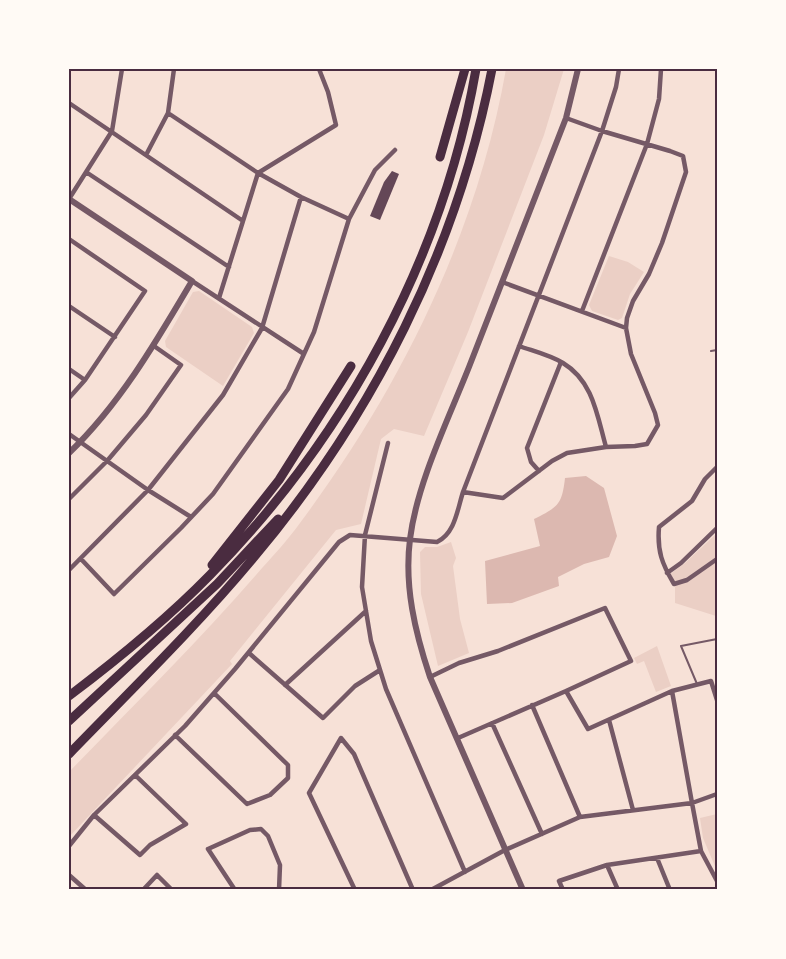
<svg xmlns="http://www.w3.org/2000/svg" width="786" height="959" viewBox="0 0 786 959" font-family="Jost,sans-serif">
  <style>
    .green { fill: #ebcfc5 }
    .water { fill: #dcb8b0 }
    .building { fill: #644757 }
    .lines { fill: none; stroke-linecap: round; stroke-linejoin: round }
    .service { stroke: #755966; stroke-width: 2 }
    .minor { stroke: #755966; stroke-width: 4.5 }
    .tertiary { stroke: #755966; stroke-width: 6 }
    .motorway { stroke: #4a2c40; stroke-width: 9 }
    .neatline { fill: none; stroke: #4a2c40; stroke-width: 2 }
  </style>
  <rect width="100%" height="100%" fill="#f7e1d7"/>
  <path class="green" d="M506 69H564L544 135 468 332 424 436 394 429 381 439 361 524 336 530 230 661 232 664 69 837V772C132 707 197 643 256 575 271 558 287 541 300 523 400 389 477 234 506 69Z
    M609 256 628 262 644 272 630 294 622 318 618 320 592 311 589 305Z
    M199 291 252 327 254 333 223 386 166 347 165 341 193 292Z
    M717 533V613L716 616 675 603V582L670 574 685 563Z
    M451 542 456 558 453 566 460 619 469 653 438 666 421 594 420 552 425 547H437Z
    M657 646 671 686 656 692 644 661 637 664 634 658Z
    M717 814V871L703 838 700 818Z"/>
  <path class="water" d="M586 476 604 488 617 536 609 557 584 564 558 577 559 586 512 603 487 604 485 561 540 546 534 519C558 507 562 505 565 478Z"/>
  <path class="building" d="M392 171 399 174 380 220 370 216 384 182Z"/>
  <g class="lines">
    <path class="service" d="M711 351 717 350
      M697 684 681 646 717 639"/>
    <path class="minor" d="M69 103 243 221
      M146 155 168 113 174 69
      M86 172 229 267
      M69 199 112 131 122 69
      M349 219 375 170 395 150
      M69 239 145 291 85 380 69 398
      M192 281 304 354
      M502 282 626 328
      M219 298 258 173 336 125 328 92 319 69
      M69 306 115 337
      M582 311 647 144 659 99 661 69
      M519 346C533 351 550 355 563 363 593 381 597 415 606 447
      M69 369 85 380
      M69 434 148 490 191 517
      M388 443 365 535 362 587 371 641 386 689 465 872
      M717 467 705 479 692 501 659 527C657 551 662 564 674 584L687 580 717 559
      M539 471 531 462 527 448 561 362
      M463 492 503 498 552 461 567 453 606 447 635 446 647 444 658 425 655 413 631 354 626 328 627 318 633 301 649 274 662 243 686 172 683 156 670 151 602 131 566 118
      M69 499 107 461 146 415 181 365 154 346
      M81 559 114 594 181 528 213 494 288 389 314 332 349 219 301 197 258 173 168 113
      M69 570 148 490 223 395 262 328 301 197
      M667 573 681 563 717 528
      M249 653 323 718 355 686 380 670
      M430 677 459 663 498 651 605 608 631 661 566 691
      M285 685 366 611
      M672 691 711 681 717 700
      M532 705 580 817
      M609 720 633 810
      M492 723 542 834
      M175 735 247 804 270 795 288 778V765L214 693
      M717 794 692 803 701 851 717 881
      M94 815 140 855 150 845 186 824 135 775
      M69 846 94 815 185 726 235 669 339 542 350 535 437 542C455 533 457 511 463 492L602 131 616 87 619 69
      M657 858 670 890
      M607 865 618 890
      M69 875 86 890
      M143 890 157 875 172 890
      M235 890 208 849 250 830 261 829 268 836 280 865 279 890
      M251 890H262
      M355 890 309 793 341 738 354 754 413 890
      M431 890 505 850 580 817 692 803 672 691 588 729 566 691 458 738
      M563 890 559 881 607 865 701 851"/>
    <path class="tertiary" d="M69 199 192 281C156 342 120 404 69 453
      M523 890 430 677C415 632 404 586 410 539 417 483 448 420 469 367 502 284 534 201 566 118L578 69"/>
    <path class="motorway" d="M440 157 465 69
      M212 565 279 480 351 366
      M69 696C118 659 167 619 210 575 345 438 443 259 476 69
      M69 721 217 584 278 519
      M69 754C132 689 197 626 255 556 373 415 457 250 492 69"/>
  </g>
  <rect width="786" height="959" fill="none" stroke="#fffaf5" stroke-width="141"/>
  <rect x="70" y="70" width="646" height="818" class="neatline"/>
</svg>
